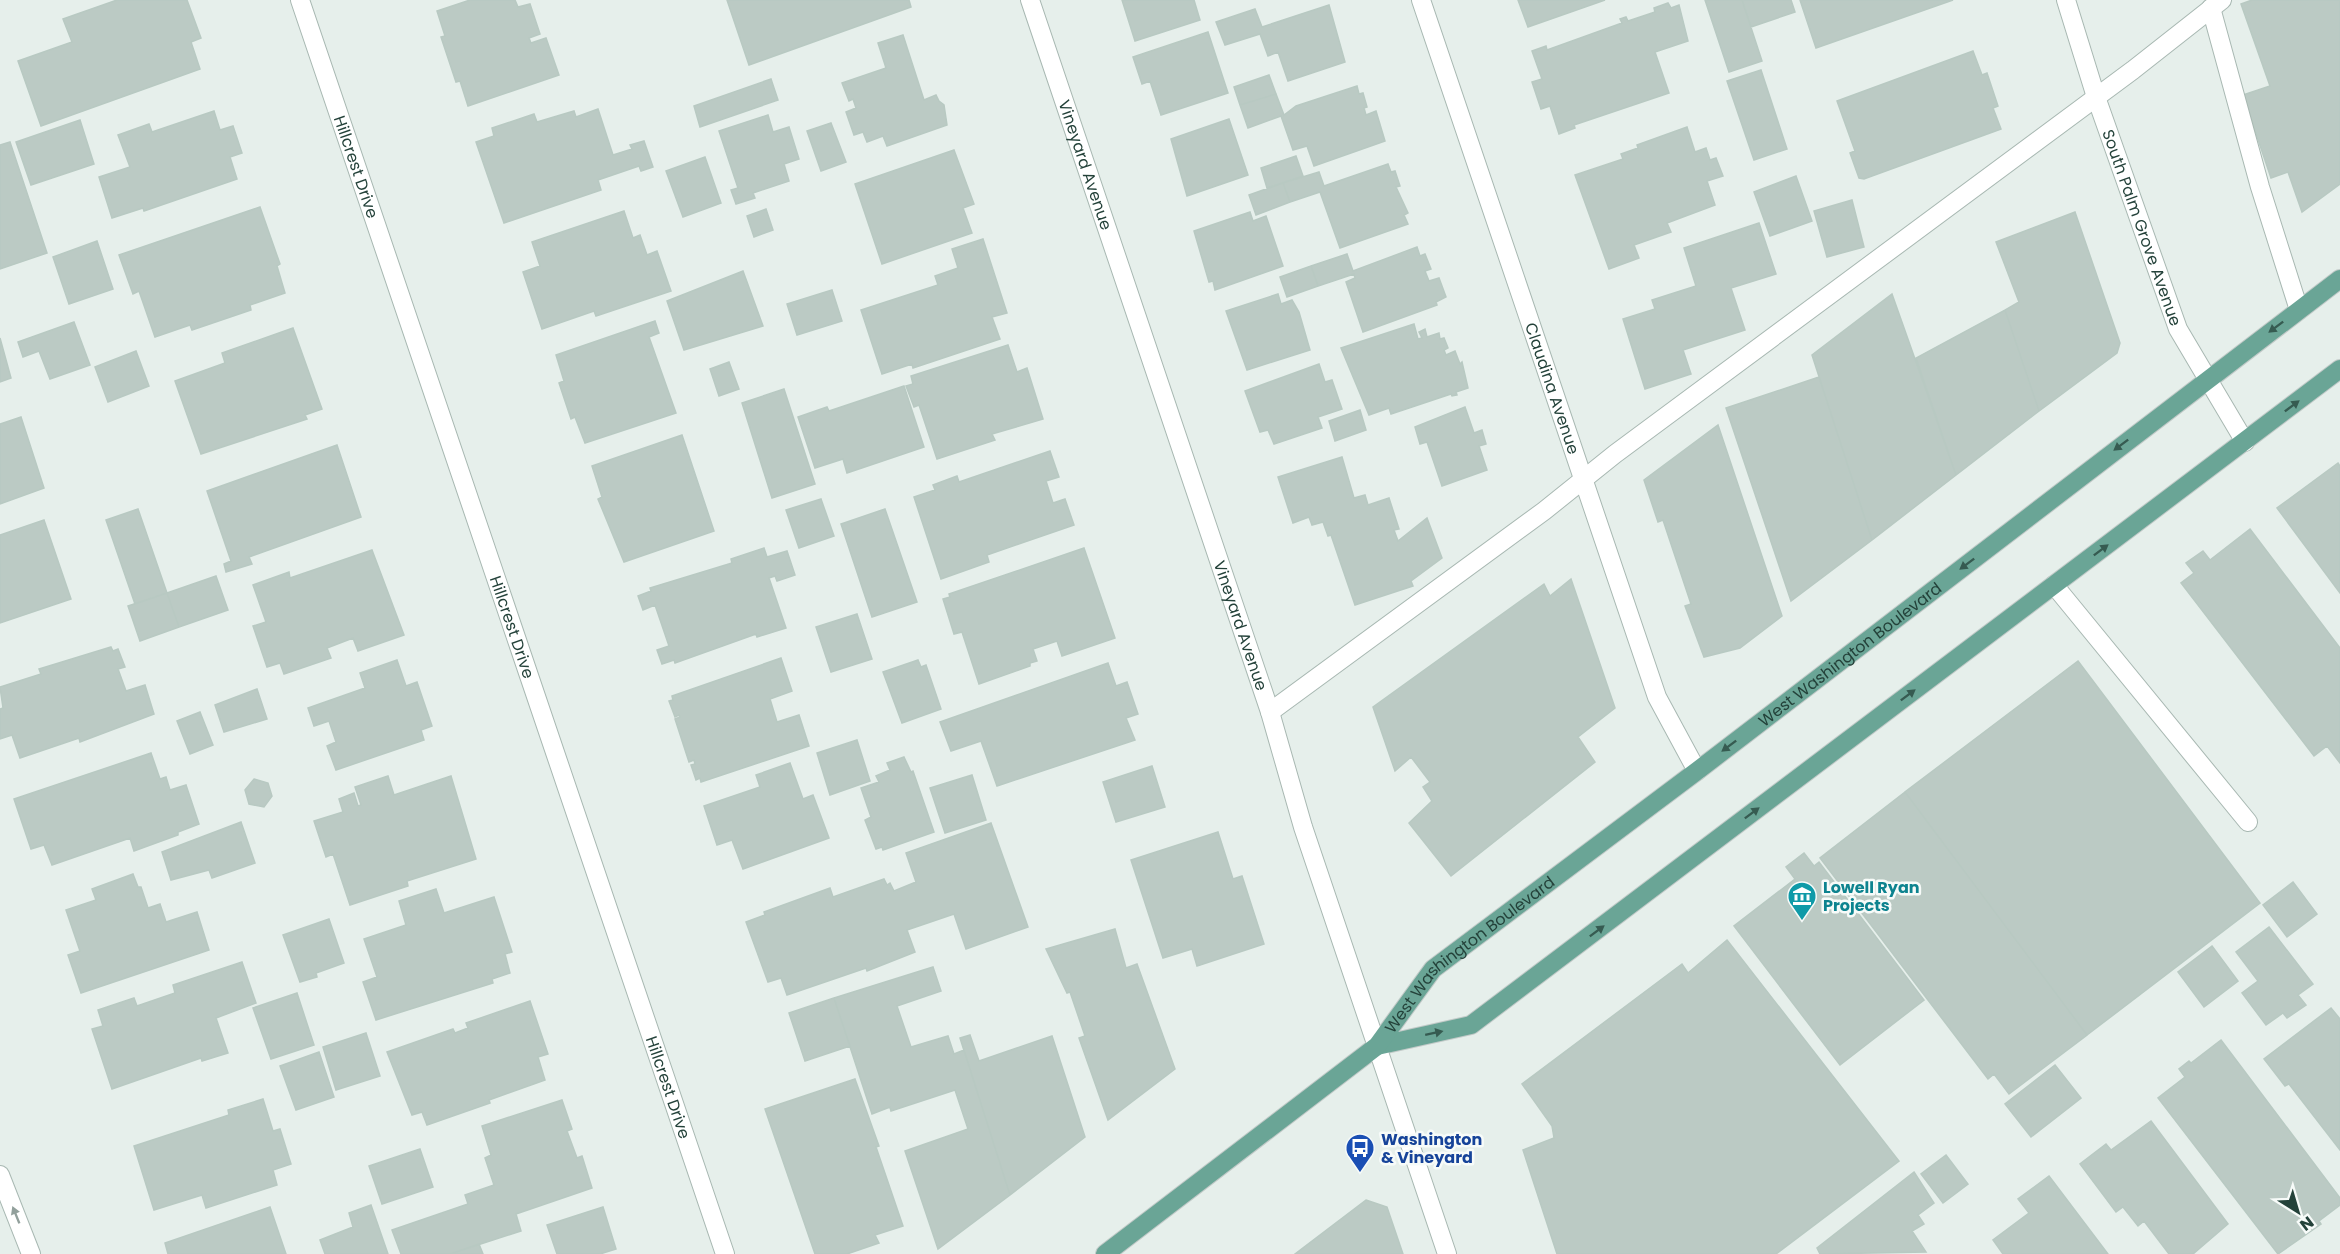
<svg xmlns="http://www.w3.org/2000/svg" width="2340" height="1254" viewBox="0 0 2340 1254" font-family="Poppins,sans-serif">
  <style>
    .building { fill: #bbcac4; stroke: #b8c9c2; stroke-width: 1.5 }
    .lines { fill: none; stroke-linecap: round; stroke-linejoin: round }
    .minor-casing { stroke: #a8b8b2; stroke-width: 20 }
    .major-casing { stroke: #c2cac8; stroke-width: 20 }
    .minor { stroke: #fff; stroke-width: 18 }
    .major { stroke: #6aa596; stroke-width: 18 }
    .oneway { fill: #365b51 }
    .oneway2 { fill: #92a09c }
    .labels { text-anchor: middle; stroke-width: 5; stroke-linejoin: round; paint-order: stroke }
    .street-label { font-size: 16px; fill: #24423a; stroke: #f7fbf9 }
    .culture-label { font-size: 16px; font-weight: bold; fill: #0d838f; stroke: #f7fbf9; text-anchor: start }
    .transit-label { font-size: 16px; font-weight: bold; fill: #164399; stroke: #f7fbf9; text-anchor: start }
  </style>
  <rect width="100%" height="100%" fill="#e6efeb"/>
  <path class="building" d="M117 0H187L201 38 191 42 200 69 41 126 18 61 72 42 63 19Z
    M470 0H515L518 7 530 4 540 34 529 38 531 43 546 38 559 75 468 106 460 81 456 82 441 37 445 36 437 11Z
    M727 0H909L911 7 749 65Z
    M1122 0H1194L1200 20 1135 41Z
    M1518 0H1605L1528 27Z
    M1705 0H1742L1762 61 1729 72Z
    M1742 0H1791L1795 12 1751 27Z
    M1800 0H1953L1816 48Z
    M2252 0H2340V184L2302 212 2288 172 2271 178 2243 95 2270 86 2241 4Z
    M1668 3 1671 8 1679 5 1688 41 1655 52 1669 93 1574 125 1575 128 1559 134 1550 106 1541 109 1532 82 1542 79 1532 51 1546 46 1547 50 1622 23 1620 19 1626 17 1628 21 1655 12 1654 8Z
    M1329 5 1345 62 1288 81 1278 52 1268 56 1260 34 1225 45 1216 22 1255 9 1262 27Z
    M1208 32 1228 93 1161 115 1150 81 1142 84 1133 57Z
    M903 35 924 100 936 95 939 101 944 105 947 125 887 146 883 136 867 142 863 132 854 135 846 112 856 108 853 99 849 101 842 83 886 68 878 43Z
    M1973 51 1982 75 1987 73 1998 106 1993 108 2001 129 1864 179 1859 178 1850 153 1855 151 1837 101Z
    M1761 70 1787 149 1754 160 1727 81Z
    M1269 75 1276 94 1240 105 1234 87Z
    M771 79 778 100 700 127 694 106Z
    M1357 86 1359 94 1363 93 1367 107 1364 108 1366 115 1376 111 1385 141 1314 166 1307 146 1293 150 1281 116 1248 128 1240 105 1276 94 1284 115 1296 106Z
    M598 109 613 155 632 149 630 145 644 141 653 167 641 171 639 166 598 180 601 190 504 223 476 142 494 136 492 128 534 114 537 122 574 111 576 117Z
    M214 111 220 130 233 126 242 153 230 157 237 179 144 211 143 208 112 218 99 177 130 167 118 135 149 124 152 132Z
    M768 115 773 132 789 127 799 159 784 164 789 181 753 193 755 198 736 204 731 190 738 188 719 131Z
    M1229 119 1248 175 1187 196 1171 139Z
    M80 120 94 164 31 185 16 142Z
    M831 123 846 162 821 171 807 131Z
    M1687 127 1695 152 1706 148 1710 160 1716 158 1723 176 1707 181 1715 205 1667 223 1671 232 1634 245 1639 258 1609 269 1575 175 1623 159 1621 154 1638 148 1637 145Z
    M10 142 47 253 0 269V145Z
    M954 150 974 204 963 208 972 233 882 264 855 184Z
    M1296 156 1303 176 1267 188 1261 168Z
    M705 157 721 203 683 217 666 171Z
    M1388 164 1391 172 1395 171 1400 186 1396 187 1408 213 1404 215 1408 224 1340 248 1320 192 1290 202 1283 183 1319 172 1324 186Z
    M1796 176 1812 221 1770 236 1754 192Z
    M1283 183 1290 202 1256 215 1249 195Z
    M1852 200 1864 247 1827 257 1814 211Z
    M260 207 280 264 277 266 285 293 250 305 251 310 192 330 190 325 155 337 139 291 133 294 119 255Z
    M766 209 773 230 754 237 747 216Z
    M624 211 633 238 640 235 647 255 657 251 671 291 596 316 594 311 542 329 523 272 540 266 532 242Z
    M1250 212 1253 221 1266 216 1283 266 1215 290 1213 281 1209 282 1194 231Z
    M2075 212 2120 343 2117 353 2039 411 2005 310 2019 302 1996 242Z
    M1759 223 1776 274 1731 288 1745 330 1683 350 1691 374 1645 389 1623 319 1655 309 1652 300 1696 286 1684 248Z
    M983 239 1007 313 992 317 1000 339 913 368 912 364 882 374 861 310 938 285 935 276 958 268 952 249Z
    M97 241 113 289 69 304 53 257Z
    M1417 247 1420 256 1425 254 1431 269 1425 271 1429 281 1439 278 1446 297 1436 302 1437 305 1363 332 1346 282 1355 278 1354 274 1318 286 1311 266 1347 254 1353 271Z
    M1311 266 1318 286 1287 297 1280 277Z
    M743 271 763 326 684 350 667 301Z
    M832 290 842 321 797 335 787 304Z
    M1278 294 1281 304 1292 300 1299 312 1310 350 1247 370 1226 311Z
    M1892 294 1956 475 1872 540 1812 355Z
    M2005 310 2039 411 1956 475 1916 358Z
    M655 321 659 333 649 337 676 413 585 443 575 417 571 419 559 383 564 381 556 355Z
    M74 322 90 365 50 379 39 351 23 357 18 342Z
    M1414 324 1418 339 1422 338 1419 332 1425 329 1427 337 1439 333 1440 339 1444 338 1448 348 1444 350 1446 355 1455 351 1460 364 1462 362 1468 388 1456 392 1457 395 1452 396 1451 394 1391 414 1389 408 1369 415 1341 348Z
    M293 328 322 409 305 415 307 419 201 454 175 381 225 363 222 353Z
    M0 338 11 378 0 382Z
    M1008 345 1017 372 1027 368 1043 419 992 434 995 440 937 459 919 405 914 407 906 386 913 384 911 376Z
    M136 351 149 386 108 402 95 367Z
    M729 362 739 389 719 396 710 369Z
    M1319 364 1325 382 1332 380 1342 409 1318 417 1322 428 1274 444 1268 430 1260 432 1245 391Z
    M1819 377 1872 540 1791 601 1726 408Z
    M904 386 924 447 847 473 843 459 815 468 798 417 827 407 829 411Z
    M784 389 815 484 772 498 742 403Z
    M1465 407 1474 433 1482 430 1486 444 1479 446 1487 470 1442 486 1427 442 1420 444 1415 427Z
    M1360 410 1366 430 1335 441 1329 421Z
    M21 417 44 488 0 504V424Z
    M1718 425 1782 616 1740 648 1704 657 1685 606 1691 604 1663 520 1658 522 1644 480Z
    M682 435 714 531 624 562 598 499 602 497 592 466Z
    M337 445 361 517 249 557 252 564 226 572 224 564 231 561 207 491Z
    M1050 451 1059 477 1046 481 1053 503 1065 499 1074 525 987 555 989 562 941 579 914 497 935 490 933 485 957 476 959 482Z
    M1342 457 1354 498 1365 495 1368 505 1389 498 1399 529 1394 530 1398 541 1427 518 1442 558 1411 581 1413 586 1355 605 1331 535 1328 536 1323 522 1312 525 1309 517 1293 523 1278 477Z
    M2338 463 2340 466V593L2277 508Z
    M821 499 834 536 799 548 786 510Z
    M138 509 167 593 135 604 106 520Z
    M885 509 917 602 872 617 841 524Z
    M44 520 71 599 0 623V535Z
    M2250 529 2340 648V763L2327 746 2314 756 2181 583 2194 573 2186 563 2203 551 2210 560Z
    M764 548 767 557 787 551 795 575 777 581 775 576 769 578 786 628 757 637 756 634 675 663 674 660 662 664 657 650 669 646 655 605 643 610 638 596 651 591 650 588 732 563 731 559Z
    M1084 548 1115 638 1062 656 1057 641 1033 649 1037 661 1030 663V666L979 684 962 632 954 634 943 599 950 597 949 594Z
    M372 550 404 635 358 651 353 638 327 648 331 658 284 674 280 663 267 667 253 626 266 622 253 585 289 572 290 578Z
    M216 576 228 610 179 627 167 593Z
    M1571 579 1615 708 1578 737 1595 762 1451 876 1409 823 1432 801 1423 787 1430 782 1411 757 1395 771 1373 707 1544 584 1550 596Z
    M167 593 179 627 140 641 128 606Z
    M857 614 872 659 831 672 816 627Z
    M111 647 113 651 118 649 125 667 118 669 126 691 145 685 154 714 80 742 79 738 20 758 12 735 0 739V709L3 708 0 687 41 674 39 669Z
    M781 658 792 691 770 699 777 722 799 715 809 746 701 782 700 778 696 780 691 765 695 764 694 760 689 762 675 719 680 717 679 715 675 717 669 701 673 700 672 696Z
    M397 660 406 686 417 682 432 726 421 730 424 740 336 770 327 746 336 742 329 721 314 726 308 708 365 688 360 673Z
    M918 660 921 667 926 665 941 709 902 723 883 672Z
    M2078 661 2260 903 2087 1035 1905 792Z
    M1108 663 1116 686 1127 682 1138 714 1126 718 1135 740 997 786 981 741 951 751 940 722Z
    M257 689 267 719 224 732 215 705Z
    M200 712 213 745 190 754 177 721Z
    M857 740 870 781 830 795 817 753Z
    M151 753 160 779 166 777 170 790 186 785 199 824 178 832V835L134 851 130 838 52 865 44 845 31 849 14 799Z
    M904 757 911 772 913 771 934 832 883 850 882 847 876 849 865 820 871 817 861 788 879 782 876 776 890 770 887 763Z
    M790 763 803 799 813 795 829 838 743 869 732 840 717 845 704 806 760 787 756 775Z
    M1152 766 1165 807 1116 822 1103 782Z
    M972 775 986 820 945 833 930 788Z
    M388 776 394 795 451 776 476 859 407 881 408 886 350 905 333 854 326 857 314 821 343 812 339 799 354 793 358 806 361 805 355 787Z
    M254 779 268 783 272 796 264 807 249 804 245 790Z
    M1905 792 2087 1035 2009 1094 1994 1074 1988 1079 1820 858Z
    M241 822 255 863 212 878 209 870 171 880 162 852Z
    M991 823 1028 927 966 949 954 914 907 930 915 952 867 971 866 968 787 995 781 978 768 982 746 922 765 915 764 912 830 888 833 897 884 879 887 885 890 883 894 891 916 882 906 853Z
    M1218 832 1233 879 1242 876 1264 944 1197 966 1192 949 1163 958 1131 860Z
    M1804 853 1814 866 1819 862 1924 1000 1840 1065 1734 926 1795 879 1786 867Z
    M133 874 138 887H141L148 908 160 904 166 922 197 912 209 950 81 993 68 955 80 951 66 910 96 900 92 889Z
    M2293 882 2317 914 2287 937 2263 905Z
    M436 889 444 913 494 897 512 952 505 954 510 973 492 979 493 983 376 1020 363 982 377 977 364 939 406 925 399 901Z
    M329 919 344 963 316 973 317 977 300 982 283 935Z
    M2269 927 2313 984 2298 995 2306 1005 2287 1018 2283 1013 2266 1025 2242 993 2258 981 2236 952Z
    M1115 929 1126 968 1137 964 1175 1069 1108 1120 1079 1038 1085 1036 1070 992 1067 993 1046 949Z
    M1727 940 1899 1161 1776 1254H1557L1523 1150 1554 1138 1552 1126 1522 1084 1682 964 1688 973Z
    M2212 946 2238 981 2204 1007 2178 972Z
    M242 962 256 1003 216 1018 228 1053 202 1061 201 1058 112 1089 92 1029 103 1026 98 1010 134 998 137 1006 175 993 173 985Z
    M933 967 941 991 897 1006 911 1047 948 1036 954 1054 964 1050 1010 1195 938 1249 905 1151 968 1129 955 1090 891 1111 890 1107 872 1114 834 998Z
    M297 993 314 1045 271 1059 253 1008Z
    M834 998 850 1046 805 1061 789 1013Z
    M530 1001 548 1054 538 1057 545 1080 489 1100 490 1103 427 1125 422 1112 412 1115 387 1052 453 1029 455 1033 468 1028 466 1023Z
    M2331 1008 2340 1019V1150L2289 1084 2285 1086 2264 1059Z
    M366 1033 380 1076 336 1090 323 1047Z
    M970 1035 979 1061 1052 1036 1085 1137 1010 1195 960 1038Z
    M2221 1040 2340 1198V1205L2319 1221 2321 1224 2278 1254 2158 1098 2185 1077 2179 1069 2189 1061 2191 1063Z
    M319 1052 334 1097 296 1110 280 1066Z
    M2055 1065 2081 1098 2031 1137 2005 1104Z
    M855 1079 879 1146 876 1147 903 1226 875 1235 879 1243 847 1254H815L765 1109Z
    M263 1099 273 1131 280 1129 291 1164 273 1170 277 1185 206 1208 202 1195 154 1210 134 1146 229 1115 228 1110Z
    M562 1100 572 1129 567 1131 577 1158 582 1156 592 1188 516 1214 521 1231 450 1254H401L392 1230 468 1204 465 1195 494 1185 485 1158 491 1155 482 1126Z
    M2151 1121 2228 1224 2193 1254H2169L2144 1221 2138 1226 2123 1207 2116 1212 2080 1164 2106 1144 2111 1150Z
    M420 1149 433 1187 382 1204 369 1166Z
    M1946 1155 1968 1184 1943 1203 1921 1174Z
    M1914 1172 1934 1203 1918 1215 1924 1224 1912 1231 1926 1252 1820 1254 1817 1248Z
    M2049 1176 2108 1254H2003L1993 1240 2029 1213 2018 1199Z
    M1366 1200 1387 1207 1403 1254H1295Z
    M371 1205 388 1254H325L320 1240 353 1227 349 1213Z
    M270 1207 286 1254H168L165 1243Z
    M603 1207 616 1249 600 1254H557L547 1225Z
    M479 1244 483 1254H450Z"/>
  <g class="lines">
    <g class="minor-casing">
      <g id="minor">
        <path id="s1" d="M300 0 725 1254"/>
        <path id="s2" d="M1030 0 1270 712 1303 827 1447 1254"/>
        <path id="s3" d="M1421 0 1657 697 1697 771"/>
        <path id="s4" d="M2066 0 2096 97 2178 329 2245 442"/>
        <path d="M2211 8 2260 187 2299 310"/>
        <path d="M2054 585 2248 822"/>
        <path d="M1270 712 1544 511 1615 454 2133 70 2222 0"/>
        <path d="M0 1175 31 1254"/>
      </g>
    </g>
    <g class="major-casing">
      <g id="major">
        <path d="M1377 1046 1471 1025 2340 369"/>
        <path id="s5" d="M1105 1254 1377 1046 1433 969 1697 771 2340 279"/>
      </g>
    </g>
    <use href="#minor" class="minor"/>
    <use href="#major" class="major"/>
  </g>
  <defs><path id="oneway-solid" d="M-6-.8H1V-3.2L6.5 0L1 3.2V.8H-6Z" transform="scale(1.5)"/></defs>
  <g class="oneway">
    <use href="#oneway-solid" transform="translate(2276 327) rotate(143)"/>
    <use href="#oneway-solid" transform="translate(2292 406) rotate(-37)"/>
    <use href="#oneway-solid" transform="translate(2121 445) rotate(143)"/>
    <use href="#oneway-solid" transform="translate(2101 550) rotate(-37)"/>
    <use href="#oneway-solid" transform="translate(1967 564) rotate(143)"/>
    <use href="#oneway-solid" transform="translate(1908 695) rotate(-37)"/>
    <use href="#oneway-solid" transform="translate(1729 746) rotate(143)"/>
    <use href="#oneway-solid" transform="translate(1752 813) rotate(-37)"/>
    <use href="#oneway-solid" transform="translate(1597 931) rotate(-37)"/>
    <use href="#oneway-solid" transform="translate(1434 1033) rotate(-12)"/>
  </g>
  <use class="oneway2" href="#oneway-solid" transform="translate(16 1215) rotate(-112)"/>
  <defs>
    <g id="museum-pin" transform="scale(1.5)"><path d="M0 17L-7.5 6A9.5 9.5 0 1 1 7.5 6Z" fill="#0f9aa8" stroke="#f7fbf9"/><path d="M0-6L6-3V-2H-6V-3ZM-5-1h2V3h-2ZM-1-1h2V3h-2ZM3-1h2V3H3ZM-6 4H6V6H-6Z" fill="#fff"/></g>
    <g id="bus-pin" transform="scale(1.5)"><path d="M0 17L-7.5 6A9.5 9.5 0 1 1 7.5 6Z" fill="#1a4fb4" stroke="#f7fbf9"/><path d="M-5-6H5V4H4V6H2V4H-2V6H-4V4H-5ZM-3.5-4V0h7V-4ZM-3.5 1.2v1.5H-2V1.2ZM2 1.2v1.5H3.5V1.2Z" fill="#fff"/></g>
  </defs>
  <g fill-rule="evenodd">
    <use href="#museum-pin" x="1802" y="896"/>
    <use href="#bus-pin" x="1360" y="1148"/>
  </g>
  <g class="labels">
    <g class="street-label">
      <text dy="6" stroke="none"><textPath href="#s2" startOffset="174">Vineyard Avenue</textPath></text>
      <text dy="6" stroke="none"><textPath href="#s1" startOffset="176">Hillcrest Drive</textPath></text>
      <text dy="6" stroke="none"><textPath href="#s4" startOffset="240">South Palm Grove Avenue</textPath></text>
      <text dy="6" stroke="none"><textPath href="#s3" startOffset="410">Claudina Avenue</textPath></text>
      <text dy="6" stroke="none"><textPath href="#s2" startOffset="660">Vineyard Avenue</textPath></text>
      <text dy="6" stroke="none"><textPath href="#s1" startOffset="662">Hillcrest Drive</textPath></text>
      <text dy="6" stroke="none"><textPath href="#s5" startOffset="960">West Washington Boulevard</textPath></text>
      <text dy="6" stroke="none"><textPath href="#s5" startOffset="474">West Washington Boulevard</textPath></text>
      <text dy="6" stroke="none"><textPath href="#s1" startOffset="1148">Hillcrest Drive</textPath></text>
    </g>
    <g class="culture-label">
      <text x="1823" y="893">Lowell Ryan<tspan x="1823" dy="18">Projects</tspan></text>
    </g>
    <g class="transit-label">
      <text x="1381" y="1145">Washington<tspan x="1381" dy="18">&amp; Vineyard</tspan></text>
    </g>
  </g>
  <g transform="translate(2298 1212) rotate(143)" stroke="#f7fbf9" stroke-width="4.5" paint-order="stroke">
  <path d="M0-4.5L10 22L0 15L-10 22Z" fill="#24423a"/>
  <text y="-9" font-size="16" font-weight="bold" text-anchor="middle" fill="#24423a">N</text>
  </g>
</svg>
